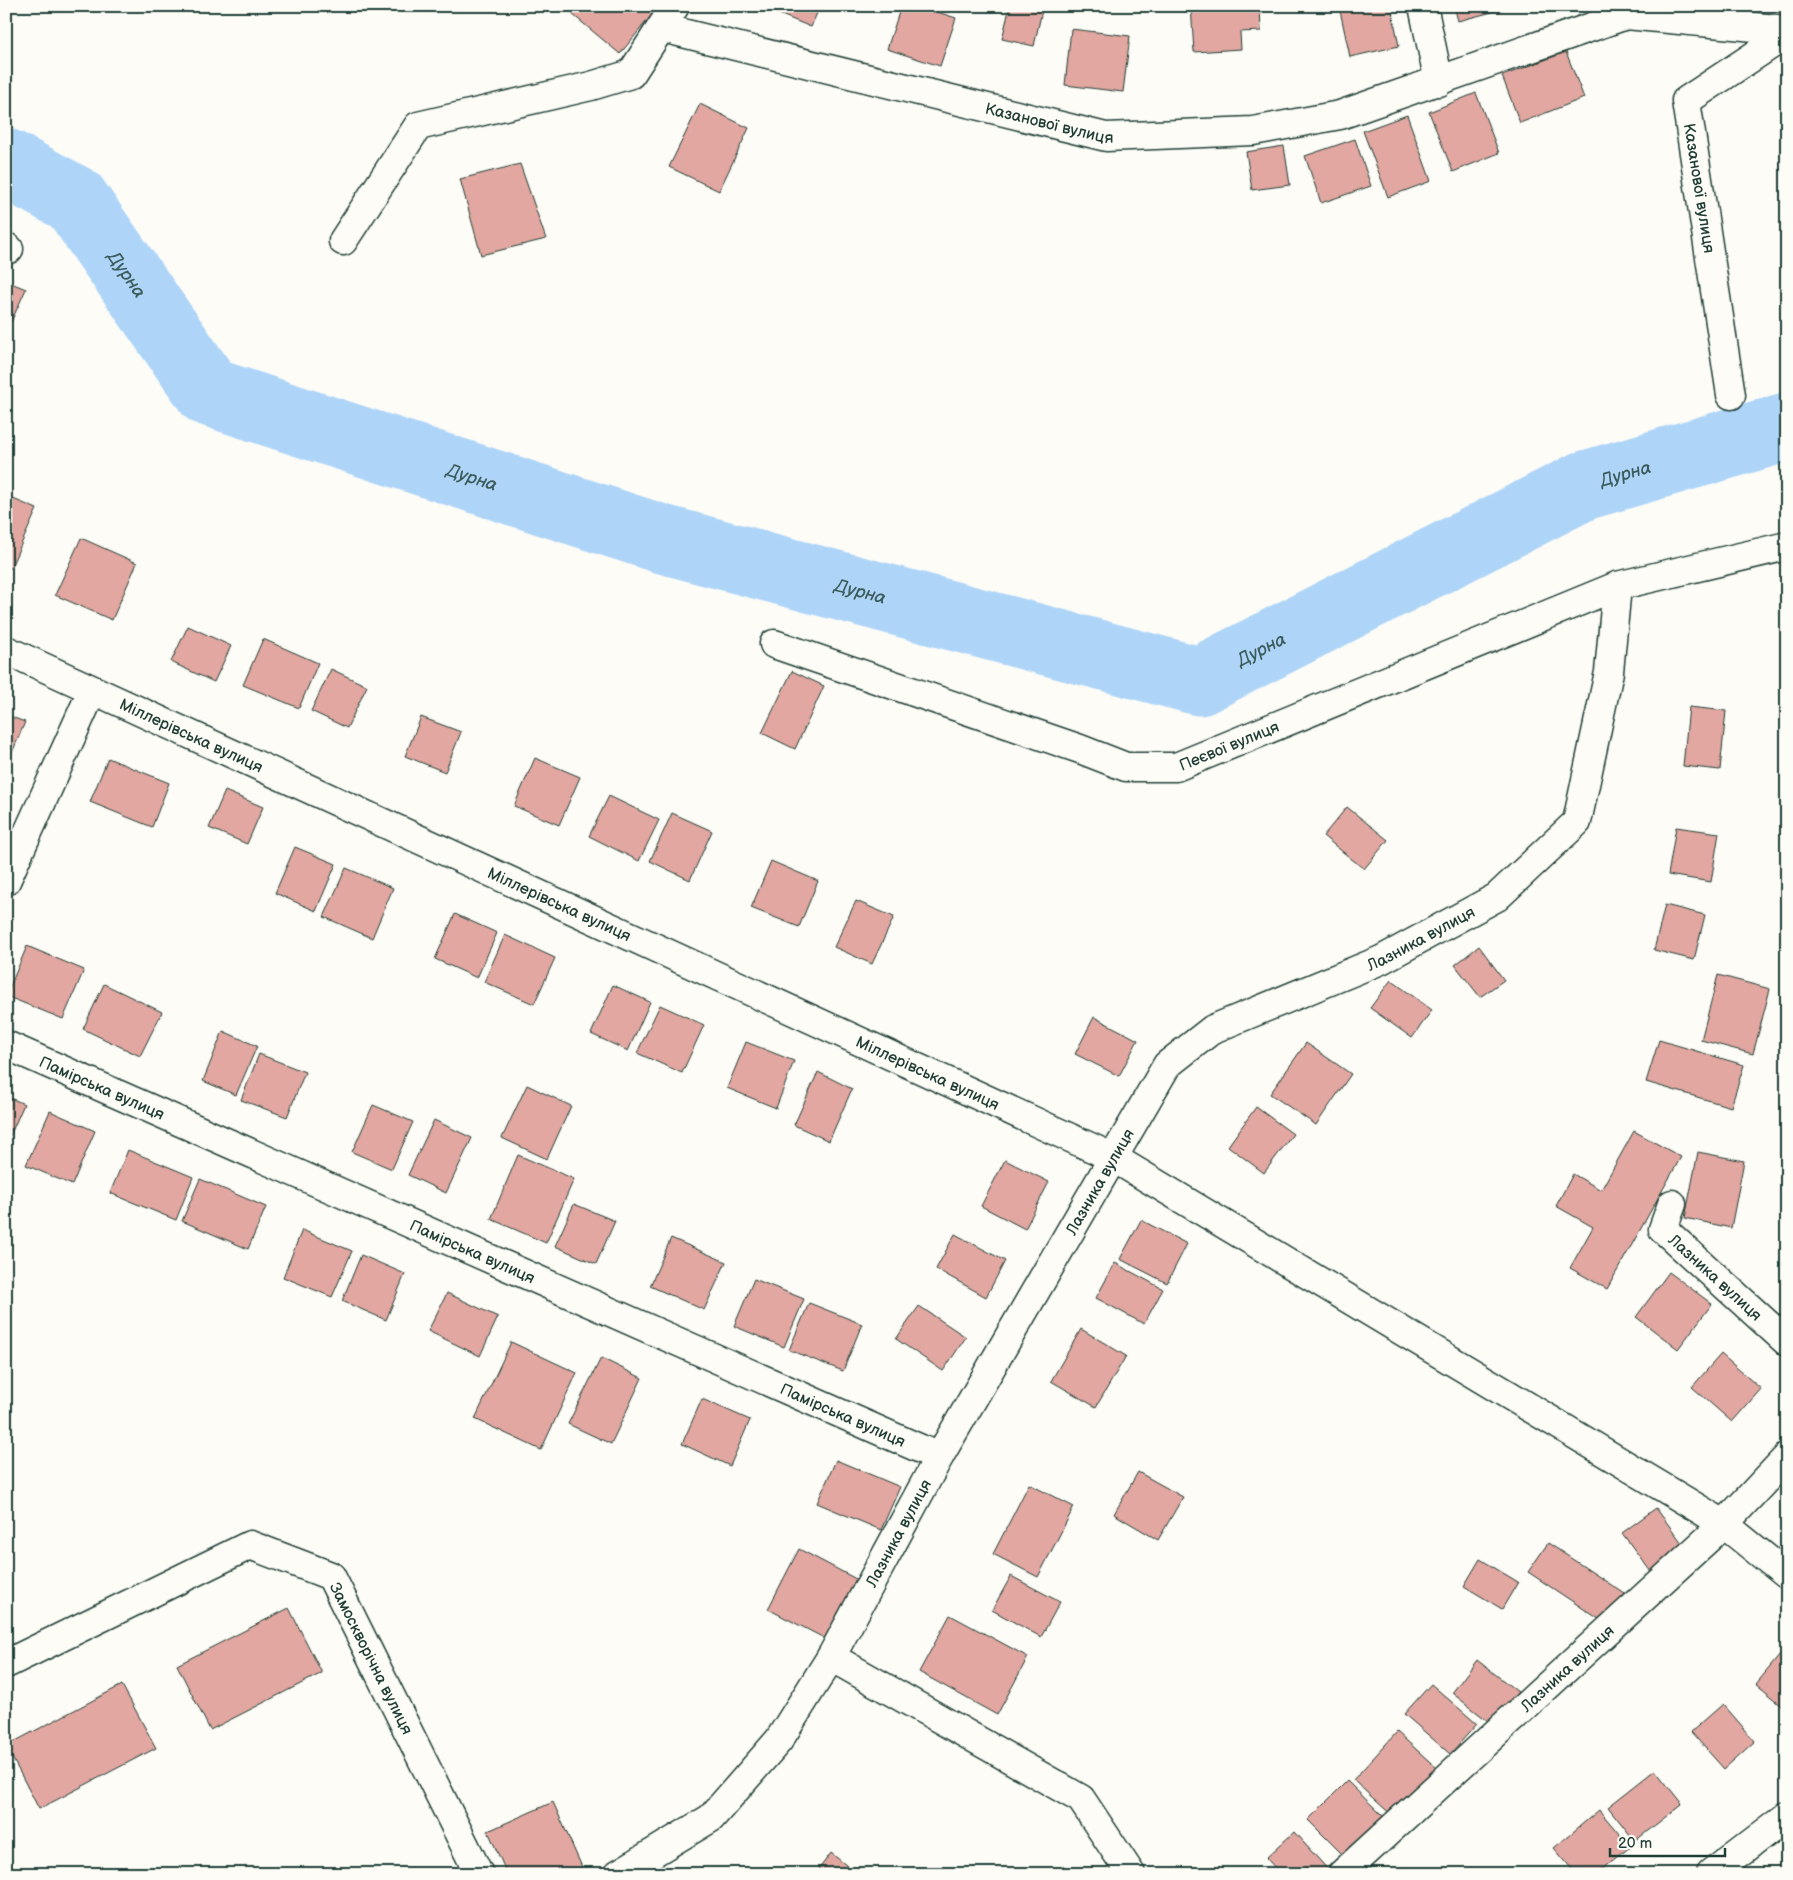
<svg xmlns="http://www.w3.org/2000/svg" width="1793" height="1880" viewBox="0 0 1793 1880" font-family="'Balsamiq Sans',sans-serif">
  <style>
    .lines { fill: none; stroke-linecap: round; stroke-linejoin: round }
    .river { stroke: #aed5f8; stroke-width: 69 }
    .building { fill: #e1a7a0; stroke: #1f3d34 }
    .street-casing { stroke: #1f3d34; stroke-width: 31 }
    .street { stroke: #fdfcf7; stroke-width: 28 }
    .labels { text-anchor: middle; stroke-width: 4.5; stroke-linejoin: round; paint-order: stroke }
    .street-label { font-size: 16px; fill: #1f3d34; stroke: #fdfcf7 }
    .water-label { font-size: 18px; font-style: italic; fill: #3c5b5b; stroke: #fdfcf7 }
  </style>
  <rect width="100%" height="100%" fill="#fdfcf7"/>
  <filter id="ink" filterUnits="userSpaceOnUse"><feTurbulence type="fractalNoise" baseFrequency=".02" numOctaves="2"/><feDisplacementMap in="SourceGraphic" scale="10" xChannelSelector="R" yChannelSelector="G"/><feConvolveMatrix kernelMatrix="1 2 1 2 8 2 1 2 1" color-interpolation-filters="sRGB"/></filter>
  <g filter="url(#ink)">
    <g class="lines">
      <path class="river" id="s1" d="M6 163 75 200 209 392 662 539 1199 681 1583 486 1787 427"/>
    </g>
    <path class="building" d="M579 6H659L620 54 572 14Z
      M759 6H820L811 27Z
      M901 6H919L956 18 940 66 887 49Z
      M990 6H1043L1034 46 1002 39 1009 10Z
      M1191 6H1260L1261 31 1240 32 1241 49 1194 52Z
      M1339 6H1391L1399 46 1350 57Z
      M1454 6H1515L1458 21Z
      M1071 29 1130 36 1123 92 1065 85Z
      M1566 52 1584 98 1520 123 1502 76Z
      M1476 93 1499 153 1453 172 1429 112Z
      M700 104 749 128 719 191 669 167Z
      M1407 115 1431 181 1388 197 1363 131Z
      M1355 139 1371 186 1321 203 1305 156Z
      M1284 146 1290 185 1252 190 1246 152Z
      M520 164 546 239 481 255 460 179Z
      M6 281 26 289 6 333Z
      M6 496 37 509 10 569 6 567Z
      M81 538 137 563 112 620 55 595Z
      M188 626 231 646 214 682 171 662Z
      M263 639 318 663 299 708 243 685Z
      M331 669 367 686 347 728 311 711Z
      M792 671 824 686 795 749 762 733Z
      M1689 707 1726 711 1720 770 1683 766Z
      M6 715 25 722 6 767Z
      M421 717 461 732 445 772 405 756Z
      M108 758 169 783 152 827 90 802Z
      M535 758 580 777 559 825 514 806Z
      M225 791 263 807 247 844 209 828Z
      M609 796 659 820 639 861 589 836Z
      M1347 807 1388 840 1364 869 1323 836Z
      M672 813 712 831 690 880 650 861Z
      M1676 827 1719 833 1711 882 1668 875Z
      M295 847 336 864 316 911 275 893Z
      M771 861 818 881 799 927 751 908Z
      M346 868 393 888 372 938 324 917Z
      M856 901 894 917 872 964 834 947Z
      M1665 905 1705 915 1694 960 1654 950Z
      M455 914 497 933 477 978 435 959Z
      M505 935 555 958 534 1004 484 982Z
      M27 946 84 970 63 1019 6 996Z
      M1479 946 1504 980 1480 997 1455 965Z
      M1718 975 1770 989 1753 1054 1701 1040Z
      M1391 980 1432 1010 1412 1038 1370 1008Z
      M104 984 162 1012 140 1056 83 1029Z
      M613 985 650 1002 628 1051 591 1034Z
      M660 1005 704 1025 682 1073 637 1053Z
      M1094 1017 1138 1040 1119 1076 1075 1054Z
      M223 1031 257 1046 236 1095 203 1081Z
      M1659 1040 1744 1065 1731 1107 1646 1082Z
      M746 1042 794 1061 776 1108 727 1088Z
      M1306 1043 1351 1074 1316 1125 1270 1094Z
      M259 1054 305 1072 287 1117 241 1100Z
      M818 1072 852 1089 829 1141 794 1125Z
      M527 1085 571 1106 547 1159 502 1138Z
      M6 1096 24 1104 6 1145Z
      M373 1105 413 1122 392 1169 352 1152Z
      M1256 1107 1293 1134 1264 1173 1228 1146Z
      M50 1111 95 1131 72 1185 26 1165Z
      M434 1120 472 1138 446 1193 408 1175Z
      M1634 1131 1681 1157 1607 1289 1570 1268 1593 1227 1556 1206 1573 1174 1601 1190Z
      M128 1150 193 1177 176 1220 110 1193Z
      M1698 1152 1744 1161 1731 1228 1685 1218Z
      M518 1155 574 1179 546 1243 491 1219Z
      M1005 1160 1049 1182 1025 1229 981 1206Z
      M200 1179 266 1207 248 1249 182 1221Z
      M574 1204 615 1221 596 1264 555 1246Z
      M1141 1220 1187 1244 1167 1283 1120 1259Z
      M302 1230 352 1251 332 1297 283 1277Z
      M955 1234 1005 1261 986 1297 936 1269Z
      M671 1238 726 1262 704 1310 650 1286Z
      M361 1255 405 1274 386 1320 342 1301Z
      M1115 1263 1163 1289 1144 1324 1096 1298Z
      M1669 1272 1712 1304 1678 1349 1636 1317Z
      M754 1279 804 1299 784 1347 734 1326Z
      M447 1293 498 1317 480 1356 428 1331Z
      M809 1303 862 1324 843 1371 789 1350Z
      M919 1306 966 1337 943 1371 896 1339Z
      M1081 1329 1126 1356 1096 1407 1051 1381Z
      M511 1342 577 1373 541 1450 475 1419Z
      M1721 1354 1761 1389 1732 1422 1692 1387Z
      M601 1358 642 1378 611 1444 568 1424Z
      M702 1399 750 1420 730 1466 682 1444Z
      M836 1460 900 1487 881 1530 817 1503Z
      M1138 1472 1183 1497 1158 1540 1114 1514Z
      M1029 1484 1074 1507 1038 1577 993 1554Z
      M1656 1508 1685 1547 1651 1572 1622 1533Z
      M1548 1543 1625 1594 1605 1623 1528 1572Z
      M799 1549 856 1579 826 1639 768 1609Z
      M1480 1559 1518 1582 1502 1609 1464 1586Z
      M1011 1576 1060 1602 1041 1637 992 1610Z
      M289 1608 322 1673 210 1730 177 1665Z
      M950 1615 1028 1657 997 1715 919 1672Z
      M1780 1655 1787 1661V1709L1756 1684Z
      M1477 1660 1518 1692 1493 1725 1452 1693Z
      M1431 1684 1477 1724 1450 1754 1404 1714Z
      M122 1685 156 1748 39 1809 6 1746Z
      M1723 1704 1755 1741 1724 1769 1691 1732Z
      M1397 1732 1439 1770 1395 1818 1353 1780Z
      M1655 1770 1682 1804 1635 1841 1608 1807Z
      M1347 1781 1385 1818 1346 1858 1308 1820Z
      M553 1802 582 1867 568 1874H507L488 1831Z
      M1599 1810 1630 1847 1597 1874H1576L1554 1848Z
      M1294 1832 1332 1874H1281L1266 1858Z
      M831 1853 857 1874H815Z"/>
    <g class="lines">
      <g class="street-casing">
        <g id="street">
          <path d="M1423 6 1439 82"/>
          <path id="s2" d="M662 28 1106 137 1253 131 1340 115 1626 15 1787 30"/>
          <path d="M343 241 418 126 591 86 631 74 675 6"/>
          <path d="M6 247 9 249"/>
          <path d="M1731 395 1686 101 1787 34"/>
          <path id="s3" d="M774 644 1080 749 1126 767H1176L1617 586 1787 546"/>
          <path id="s4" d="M6 650 1112 1157 1724 1524 1787 1575"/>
          <path d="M6 881 92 691"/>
          <path id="s5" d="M6 1045 939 1457"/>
          <path id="s6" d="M1672 1204 1663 1229 1787 1342"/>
          <path d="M831 1657 1081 1799 1131 1874"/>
          <path id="s7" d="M6 1664 250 1545 331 1576 479 1874"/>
          <path id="s8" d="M618 1874 711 1818 779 1740 831 1657 939 1457 1167 1065 1213 1029 1381 960 1497 897 1577 822 1609 672 1617 586"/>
          <path id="s9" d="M1342 1874 1724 1524 1787 1457"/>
          <path d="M1711 1874 1787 1816"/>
        </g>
      </g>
      <use href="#street" class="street"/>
    </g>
  </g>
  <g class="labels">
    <g class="street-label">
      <text dy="6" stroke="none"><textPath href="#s2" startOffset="399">Казанової вулиця</textPath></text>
      <text transform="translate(1700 188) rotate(81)" y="6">Казанової вулиця</text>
      <text dy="6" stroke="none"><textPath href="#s4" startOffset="204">Міллерівська вулиця</textPath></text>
      <text dy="6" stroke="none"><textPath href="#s3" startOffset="480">Пеєвої вулиця</textPath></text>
      <text dy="6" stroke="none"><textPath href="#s4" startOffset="609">Міллерівська вулиця</textPath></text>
      <text dy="6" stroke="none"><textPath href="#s8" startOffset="1276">Лазника вулиця</textPath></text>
      <text dy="6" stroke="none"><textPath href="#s4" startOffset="1014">Міллерівська вулиця</textPath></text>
      <text dy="6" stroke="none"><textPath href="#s5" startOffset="105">Памірська вулиця</textPath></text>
      <text dy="6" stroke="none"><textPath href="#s8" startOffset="856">Лазника вулиця</textPath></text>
      <text dy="6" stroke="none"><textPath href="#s5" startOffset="510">Памірська вулиця</textPath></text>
      <text dy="6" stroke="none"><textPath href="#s6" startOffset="98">Лазника вулиця</textPath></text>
      <text dy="6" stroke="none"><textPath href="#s5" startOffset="915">Памірська вулиця</textPath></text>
      <text dy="6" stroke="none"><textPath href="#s8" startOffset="451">Лазника вулиця</textPath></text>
      <text dy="6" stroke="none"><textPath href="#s7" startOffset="450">Замоскворічна вулиця</textPath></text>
      <text dy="6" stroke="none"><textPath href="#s9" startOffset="305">Лазника вулиця</textPath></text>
    </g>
    <g class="water-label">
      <text dy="6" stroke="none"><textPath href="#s1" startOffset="169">Дурна</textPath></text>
      <text dy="6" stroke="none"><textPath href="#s1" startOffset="1819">Дурна</textPath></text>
      <text dy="6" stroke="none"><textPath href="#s1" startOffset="589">Дурна</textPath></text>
      <text dy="6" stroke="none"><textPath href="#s1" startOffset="994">Дурна</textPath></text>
      <text dy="6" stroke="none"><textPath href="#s1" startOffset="1414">Дурна</textPath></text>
    </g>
  </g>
  <rect width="1793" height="1880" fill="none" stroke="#fdfcf7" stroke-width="25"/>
  <rect x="12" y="12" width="1768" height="1855" fill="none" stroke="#1f3d34" stroke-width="2" filter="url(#ink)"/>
  <path d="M1610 1848v8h115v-8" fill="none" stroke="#1f3d34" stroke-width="2.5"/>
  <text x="1618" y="1848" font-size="15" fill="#1f3d34" stroke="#fdfcf7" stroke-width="4" paint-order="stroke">20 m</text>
</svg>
